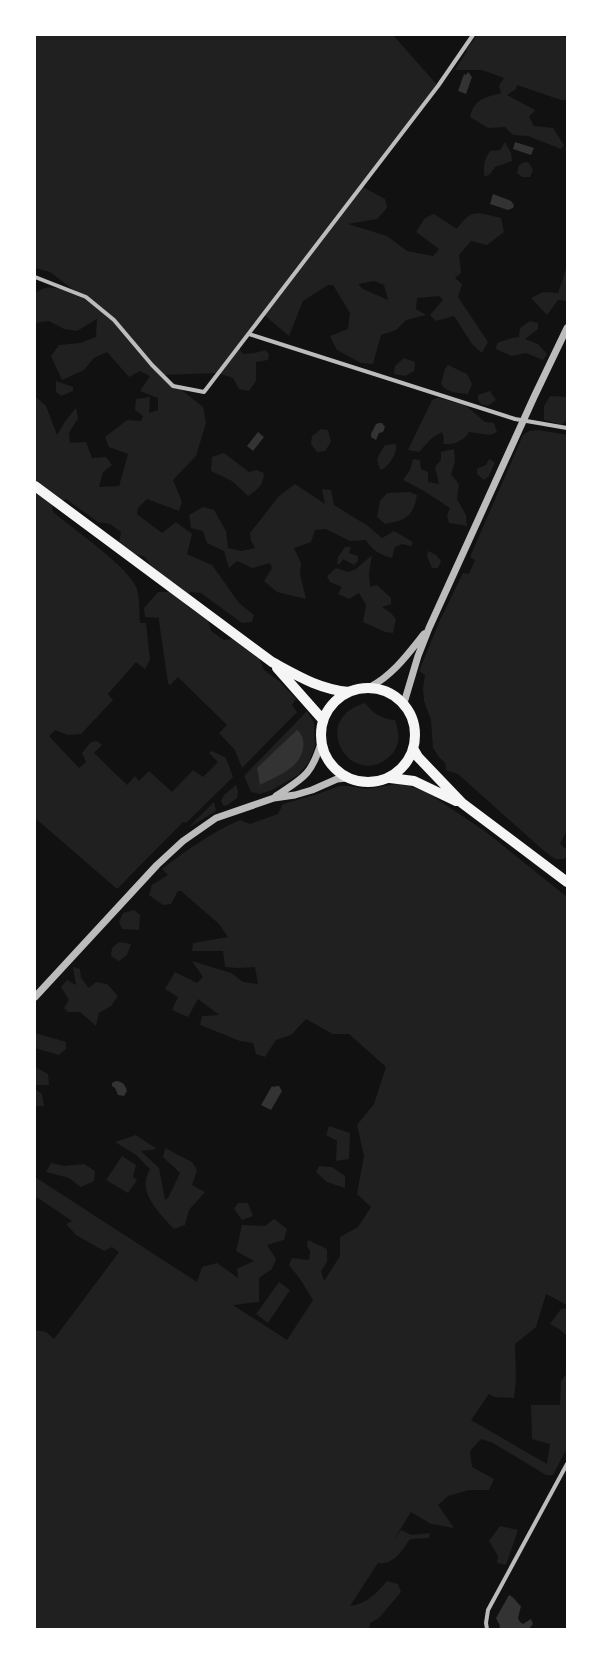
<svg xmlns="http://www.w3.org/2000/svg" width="602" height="1664" viewBox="0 0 602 1664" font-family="Figtree,sans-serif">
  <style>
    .green { fill: #202020; fill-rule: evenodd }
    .water { fill: #333 }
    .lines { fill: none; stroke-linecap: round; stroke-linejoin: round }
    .minor { stroke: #bcbcbc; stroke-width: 4 }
    .tertiary { stroke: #bcbcbc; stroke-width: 7 }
    .primary { stroke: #f5f5f5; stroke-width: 10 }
  </style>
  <rect width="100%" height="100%" fill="#111"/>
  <path class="green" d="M35 35H393L438 86 361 186 385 199 387 208 377 219 348 224 387 236 407 251 433 256 439 249 416 232 425 218 434 214 457 229C472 207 478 213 501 218L504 232 487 245 471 241 459 255 461 273 455 278 462 284 458 297 488 342 482 353 472 344 454 316 436 321 430 315 443 300 439 296 417 298 416 309 426 315 406 320 396 330 381 335 373 364 361 363 337 350 330 336 348 329 350 313 333 285H328L303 301 289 336 263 314 238 347 243 354 255 353 265 350 269 354 268 360 256 362V381L249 391 239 389 233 378 218 373 163 375 203 407 206 423 196 456 173 480 182 502 179 511 147 499 138 508 137 514 162 533 176 522 192 534 187 554 212 565 239 603 254 615 252 622 242 623 201 593 190 592 185 602 188 607 208 620 211 631 224 640 232 639 257 653 264 670 279 681 296 699 292 705 297 712 242 768 235 750 219 733 227 725 178 677 170 685 168 683 159 621V618L145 617 144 608 158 592H170L145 557 129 552 119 544 121 532 110 524 98 522 66 499 52 507 53 512C73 529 129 567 137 589 140 599 139 612 140 623H146L150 660 145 669 136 662 108 694 113 700 81 734 68 735 55 730 49 736 79 768 86 762 82 753 91 742 97 741 102 745 94 753 127 785 135 776 139 781 149 771 172 792 193 770 203 777 218 762 209 753 212 751 226 758 233 777 186 823 183 822 117 889 35 818V396L46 406 57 435 66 420 76 408 78 418 69 433 70 443 86 442 92 458 106 457 112 465 103 472 99 487 119 486 128 454 109 447 105 437 127 420 141 421 143 416 135 410 136 399 150 397 149 413 158 410V398L140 391 150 376 140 371 129 377 107 352 94 358 84 370 62 380 51 356 59 345 80 343 96 337 97 319 77 331 64 329 49 321 35 323V294C46 282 61 290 75 291L50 272 35 268ZM374 281 384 285 388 300 363 289 358 284Z
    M477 35H555L567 38V100H561L517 85 516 89 507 95 535 110 529 117 534 126 553 128 564 145 561 149 528 136 513 135 505 127 488 128 470 117C474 99 486 97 501 93L499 86 504 78 482 70H455L467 51 466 50Z
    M505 142 511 153 512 161 495 167 490 174 485 177C482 169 485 158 490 151L500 150Z
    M525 162 529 163 533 170 530 177H522L517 173 519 165Z
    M566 269 567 301 558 300 547 315 531 298 543 292 558 293Z
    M530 321 538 323V329L525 339 538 344 547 354 543 360 526 353 512 356 496 349 497 343 512 338 519 337 520 328Z
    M404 358 415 362 414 371 405 376 394 374 395 366Z
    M448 365 467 374 472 384 468 394C458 393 447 393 441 384L445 369Z
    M56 381 73 387V391L61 396 56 392Z
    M490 391 496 400 488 406 481 404 478 400V395Z
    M550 396 566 397 567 420 562 425 544 420V406Z
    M438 398 465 405 485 422 494 423 497 432 490 435 469 432C464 441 454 445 443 444L444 438 442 432 432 438 419 452 408 450 432 400Z
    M321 429 328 430 331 442 325 451 317 452 311 444 312 436Z
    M539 430 567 435V830L560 844 567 850V856L564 859H555L543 850 458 774 446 770 445 763 439 757 433 748 431 720 424 701 423 688 425 675 419 671 440 620 463 573 469 574 475 560 470 557 523 435 529 431Z
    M396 444C398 452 389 467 381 470 374 459 379 455 385 445Z
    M454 449 455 462 451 474 459 484 457 499 466 515 467 526 449 523 447 515 450 508 424 491 403 480 410 470 413 459 420 460 421 469 428 472V482L439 484 435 467 441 460V452Z
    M224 453 249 472 256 470 264 473C263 486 258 489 248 496L232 481 211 471 212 457Z
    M489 459 495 462 489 476 484 480 477 474V469L486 465Z
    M295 484 325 504 322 489 331 490 334 505 368 526 382 538 394 531 413 542 411 546 402 544 395 547 392 558C381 555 371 550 366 540L350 541 326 529 315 530 311 542 294 548 301 563 300 574 306 599 277 592 264 581 272 568 270 563 252 568 237 561 229 568 224 551 207 543 203 531 191 528 189 515 203 507 214 510 226 531 228 548 241 551 255 548 251 541 250 533 279 496Z
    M410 492 417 495C413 517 406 520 385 524L377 517 380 501 387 493Z
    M345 547H351L349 553 358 556V561L354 565 343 559 340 564H337L338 557Z
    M428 551 436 555 441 561 438 568H432L427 556Z
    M372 555 369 573 370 587 377 585 391 598V604L382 607 391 613 396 619 393 633 385 632 363 622 366 605 359 593 349 599 338 594 342 587 330 582 327 576 336 568 348 572 356 569Z
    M365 703C371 712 383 720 395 720 399 731 401 744 392 754 354 794 306 720 365 703Z
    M307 711 314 723 315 746 309 762 298 775 272 790 260 794 251 792 244 776Z
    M397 784 410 786 428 793 486 832 567 897V1305L546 1294 536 1327 515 1344 516 1379 514 1398 494 1397 489 1394 471 1420 547 1464 550 1444 532 1439 531 1405H560L561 1381 567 1373V1448L553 1475H546L493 1443 481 1439 470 1451 472 1467 494 1479 489 1490H469L448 1496 438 1505 454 1528 431 1524 411 1512 393 1541 401 1530 411 1535 430 1533 429 1538 410 1539C402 1551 394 1565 378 1563L350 1606C366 1604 377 1593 387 1581L398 1584 401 1592 379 1618 370 1623 369 1629H35V1330L46 1332 54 1339 119 1252 112 1247 104 1251 76 1235 66 1224 72 1221 35 1196V1177L197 1282 202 1267 217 1263 238 1278 237 1269 254 1261 236 1251 242 1225 265 1226 274 1219 287 1229 284 1240 267 1245 276 1259 272 1269 259 1278V1302L233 1305 287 1340 313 1300 300 1279 289 1265 292 1258 309 1260 310 1251 307 1246 308 1240 327 1249V1262L321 1271 324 1281 340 1256V1237L358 1227 371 1207 357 1194 364 1156 357 1125 374 1104 386 1067 349 1034H333L306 1019 291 1035 276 1040 265 1057 256 1054 253 1043 240 1041 200 1025 202 1016 219 1015 198 999 188 1017 172 1010 178 997 165 989 175 972 197 983 203 977 192 961 231 973 243 982 258 984 255 967 238 968 225 967 223 951H192L193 943 228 937 219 924 181 891H178L171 904 163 905 149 895 152 885 168 875 162 869C187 850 212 832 240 820L250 824 278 814 283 804 318 794 339 786H349L366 789Z
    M236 785 238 791 237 798 226 806 223 805 221 801 224 795Z
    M214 802 216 811 188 828Z
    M134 910 140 915 139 930 122 929 119 922 123 913Z
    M119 942 131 944 127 955 119 961 111 956 112 948Z
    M73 967 80 969 81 978 89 988 96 982 107 984 118 996 111 1006 99 1013 96 1026 80 1012H68L64 1008 69 1000 61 987 67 980 76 985Z
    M35 1033 66 1042V1049L59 1055 35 1048Z
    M35 1067 48 1074 49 1085H35Z
    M35 1089 42 1094 44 1106H35Z
    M329 1126 350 1133 349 1159 336 1161 337 1141 326 1135Z
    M136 1135 157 1149 141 1151 159 1168 165 1200 168 1198 180 1173 163 1157 165 1148 192 1162 197 1170 192 1185 205 1192 189 1210 185 1225 174 1229C164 1218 143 1198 146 1181 146 1177 148 1173 150 1169L136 1155 115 1142Z
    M122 1156 136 1165 133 1177 137 1180 128 1193 106 1180Z
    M51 1163 64 1166 84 1164 95 1171 94 1181 81 1187 69 1178 46 1172Z
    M319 1166 332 1167 345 1176V1188L327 1182 316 1172Z
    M238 1203H248L253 1216 242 1220 234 1209Z
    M279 1282 290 1290 268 1323 256 1314Z
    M567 1308V1336L559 1329 550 1324 561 1309Z
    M500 1526 518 1530 506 1565 497 1563 498 1556 489 1541Z"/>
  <path class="water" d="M468 72 472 77 466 94 458 91 464 74 466 75Z
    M515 142 534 148 531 155 513 149Z
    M493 194 511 201 514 205 513 208 508 210 490 204Z
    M379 423H382L385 427 383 432 379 433 376 440 371 437V434L376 424Z
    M258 432 264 437 253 451 247 446Z
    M297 730C308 738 304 757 293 766 284 774 271 779 260 785L257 768Z
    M116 1081C123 1082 125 1084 127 1091L124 1096 118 1095 115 1088 112 1086V1083Z
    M272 1086 274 1087 276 1086H279L282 1091 271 1110 261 1105Z
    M509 1595C514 1597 516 1602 521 1606L518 1618 520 1622 523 1624 531 1619 533 1624 529 1629H499L500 1626 496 1618Z"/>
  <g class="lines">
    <path class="minor" d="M35 277 86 297 114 320 152 365 173 386 204 392 438 86 473 35
      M249 334 515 419 567 428
      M487 1629 486 1623 488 1610 567 1464"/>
    <path class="tertiary" d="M370 687C393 675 408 654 424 634
      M404 703 418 656 429 628 534 397 567 328
      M276 796C303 778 311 776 321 743
      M35 997 157 865 183 841 216 818 274 798 295 795 312 790 337 779 347 778"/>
    <path class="primary" d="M35 486 272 662C298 676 319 689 349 692
      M277 668 323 720
      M321 735a47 47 0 1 1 94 0a47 47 0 1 1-94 0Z
      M414 750 418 757 462 803 567 882
      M390 778 414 781 456 801"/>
  </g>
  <rect width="602" height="1664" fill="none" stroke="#ffffff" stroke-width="72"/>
</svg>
